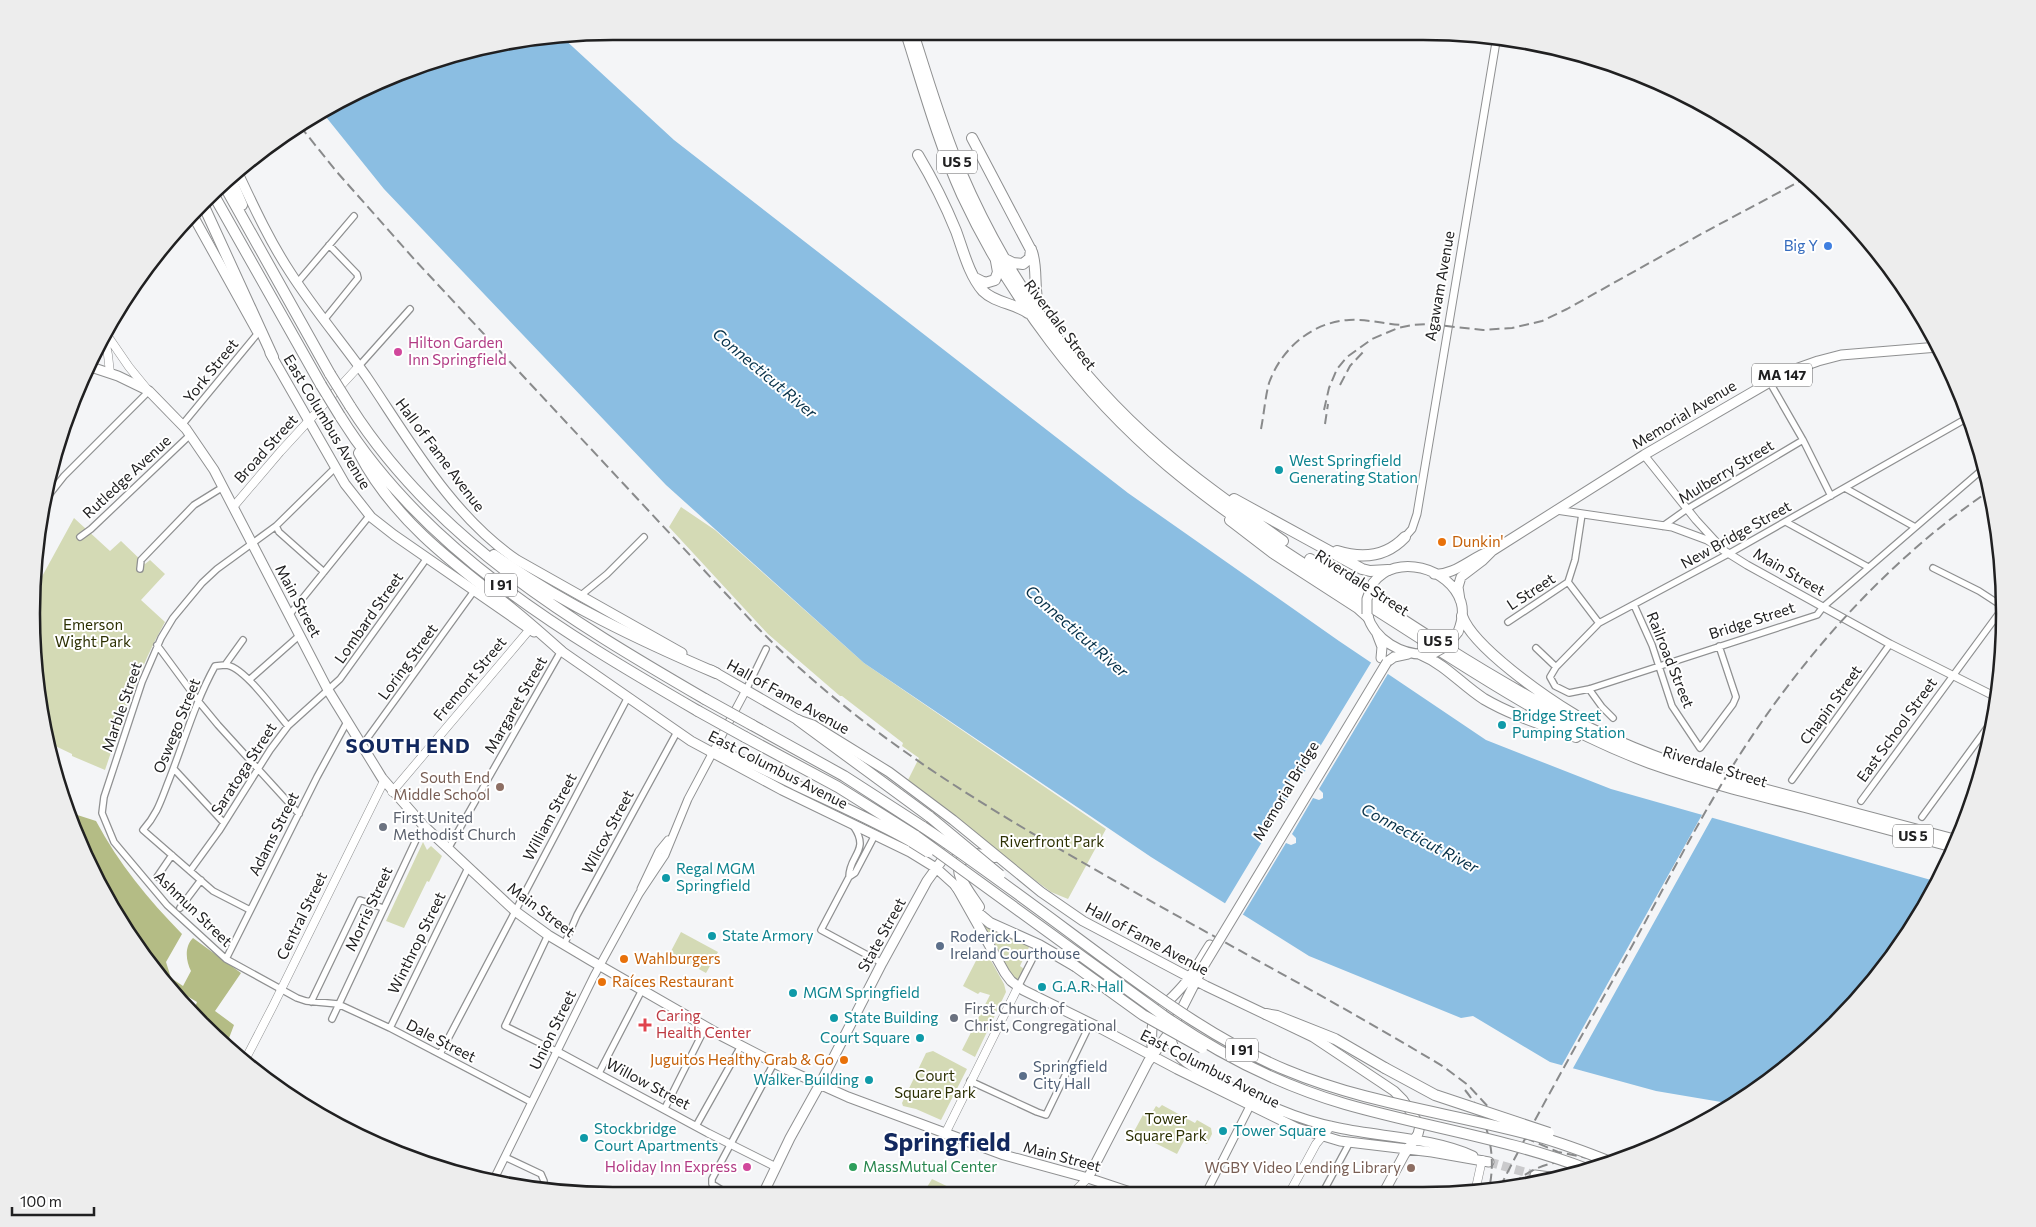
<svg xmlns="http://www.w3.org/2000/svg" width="2036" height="1227" viewBox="0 0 2036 1227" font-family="Commissioner,sans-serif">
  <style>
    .green { fill: #d4dab5 }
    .forest { fill: #b4bc85 }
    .water { fill: #8bbee2 }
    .pier { fill: #f4f5f7 }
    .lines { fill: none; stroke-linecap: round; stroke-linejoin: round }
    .primary-tunnel { stroke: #cacacc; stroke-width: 9; stroke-dasharray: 9 4.5; stroke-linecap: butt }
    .minor-casing { stroke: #8f9091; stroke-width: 8 }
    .tertiary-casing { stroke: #8f9091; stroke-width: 9 }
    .secondary-casing { stroke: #8f9091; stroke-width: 9 }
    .primary-casing { stroke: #8f9091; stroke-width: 11 }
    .motorway-casing { stroke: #8f9091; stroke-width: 12 }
    .minor { stroke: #fff; stroke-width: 5.5 }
    .tertiary { stroke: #fff; stroke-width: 7 }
    .secondary { stroke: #fff; stroke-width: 8 }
    .primary { stroke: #fff; stroke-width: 9 }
    .motorway { stroke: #fff; stroke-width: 10 }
    .rail { stroke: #898a8b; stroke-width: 2; stroke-dasharray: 10 5; stroke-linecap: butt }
    .primary-bridge-casing { stroke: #8f9091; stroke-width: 11; stroke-linecap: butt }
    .motorway-bridge-casing { stroke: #8f9091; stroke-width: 12; stroke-linecap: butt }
    .primary-bridge { stroke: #fff; stroke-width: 9 }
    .motorway-bridge { stroke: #fff; stroke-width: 10 }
    .shop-dot { fill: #3f7fe0; stroke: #fff; stroke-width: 2 }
    .hotel-dot { fill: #d1479c; stroke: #fff; stroke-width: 2 }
    .culture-dot { fill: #0f9aa8; stroke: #fff; stroke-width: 2 }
    .food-dot { fill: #e8710a; stroke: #fff; stroke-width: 2 }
    .education-dot { fill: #8d6e63; stroke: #fff; stroke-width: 2 }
    .worship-dot { fill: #6b7280; stroke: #fff; stroke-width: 2 }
    .service-dot { fill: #5c6f8a; stroke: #fff; stroke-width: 2 }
    .health-dot { fill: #e0444e; stroke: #fff; stroke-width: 2 }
    .leisure-dot { fill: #2e9e5b; stroke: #fff; stroke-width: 2 }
    .labels { text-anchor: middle; stroke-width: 4; stroke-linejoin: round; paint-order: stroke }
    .shield { fill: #fff; stroke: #636364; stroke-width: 1 }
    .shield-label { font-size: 14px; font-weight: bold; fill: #202021 }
    .shop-label { font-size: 15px; fill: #366cbe; stroke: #fff; text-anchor: end }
    .street-label { font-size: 15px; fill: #202021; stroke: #fff }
    .hotel-label { font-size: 15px; fill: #b23c85; stroke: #fff; text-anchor: start }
    .culture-label { font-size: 15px; fill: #0d838f; stroke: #fff; text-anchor: start }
    .food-label { font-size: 15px; fill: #c56008; stroke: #fff; text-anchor: start }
    .park-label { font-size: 15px; fill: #2c3003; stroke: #fff }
    .education-label { font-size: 15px; fill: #785e54; stroke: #fff; text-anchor: end }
    .worship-label { font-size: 15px; fill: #5b616d; stroke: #fff; text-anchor: start }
    .service-label { font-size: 15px; fill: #4e5e75; stroke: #fff; text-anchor: start }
    .health-label { font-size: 15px; fill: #be3a42; stroke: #fff; text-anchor: start }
    .leisure-label { font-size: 15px; fill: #27864d; stroke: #fff; text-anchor: start }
    .water-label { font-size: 16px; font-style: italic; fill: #063149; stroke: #fff }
    .district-label { font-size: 20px; font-weight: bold; letter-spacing: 1px; fill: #12285e; stroke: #fff }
    .town-label { font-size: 25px; font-weight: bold; fill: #12285e; stroke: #fff }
    .rim { fill: none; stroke: #202021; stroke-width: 2.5 }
  </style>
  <rect width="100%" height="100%" fill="#f4f5f7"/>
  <path class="green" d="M681 507 715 530 864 663 1106 829 1068 899 1051 892 1012 863 908 780 919 758 902 746 903 743 842 696H840L768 634 669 527Z
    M74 518 110 551 121 541 145 564 150 560 165 574 141 600 165 622C139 668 122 720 105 770L72 756V754L49 743 36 690 35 677 40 656 34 652 31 613 33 593Z
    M423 842 427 850 431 846 442 856 429 882 427 881 404 928 386 921Z
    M981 921 1030 945 1020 966 1024 969 1019 980H1016L1009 971Z
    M681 932 718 952 706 973 670 953Z
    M985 950 1004 984 1006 992 975 1057 962 1050 990 995 980 992 978 994 963 986 981 951Z
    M933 1051 967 1069 941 1120 916 1109 903 1106 902 1103 926 1053Z
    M1162 1105 1195 1123 1197 1120 1211 1128 1212 1134 1207 1144 1187 1135 1177 1154 1143 1137 1140 1141 1131 1137 1144 1113 1150 1116 1156 1106 1159 1108Z
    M932 1179 959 1192H924Z"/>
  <path class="forest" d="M68 812 96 821C119 864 148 899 182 934L166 962 171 978 183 986 191 971C186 961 184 947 193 938L241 973 215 1011 234 1025 226 1046 203 1026 200 1017 194 1010 197 1002 187 996 184 1001 180 999 130 937Z"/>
  <path class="water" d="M537 36H561L674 140 1128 493 1339 641 1486 740 1611 789 1938 882 1885 968 1807 1051 1733 1104 1656 1091 1550 1062 1473 1016 1461 1018 1309 956 1151 857 864 663 666 485 384 189 322 112 356 91 427 62Z"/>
  <path class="pier" d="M1372 661 1389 672 1319 789 1323 793V798L1319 800 1313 798 1292 834 1296 838V843L1291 845 1286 843 1242 916 1224 905 1268 832 1263 828V822L1268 821 1273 823 1295 787 1290 783V778L1295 776 1301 778Z
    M1703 813 1713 816 1572 1070 1561 1067Z"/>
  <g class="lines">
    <path class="primary-tunnel" d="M1489 1162 1535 1175"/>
    <g class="minor-casing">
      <path id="minor" d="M297 283 354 216
        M324 320 358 278 357 274 329 245
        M359 366 410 309
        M1769 381 1803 440 1831 496
        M1969 417 1730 553 1599 623 1556 667 1550 677 1555 686 1569 693 1589 689 1817 615 1823 607 1984 468
        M182 425 258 333
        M336 467 276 526 217 569 202 583 173 618 161 638 142 682 104 797 102 813 114 842 167 905 226 959 297 998 306 1001 338 1004 390 1028 531 1102
        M1845 488 1915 527
        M45 500 64 476 149 391
        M1582 514 1575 560 1568 582 1599 623
        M1786 522 1868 567
        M276 526 279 532 324 572
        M1663 526 1687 509 1803 440
        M80 537 91 529 190 435
        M1933 568 1979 591 2002 606
        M140 569 141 560 194 505 223 487
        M580 596 607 574 644 537
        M1634 605 1652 645 1672 706 1700 748 1733 704 1736 697 1719 646
        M290 614 370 515
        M1508 622 1568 582
        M243 640 225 665 215 666C195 702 184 742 169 780 161 800 158 813 143 830L213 891 250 910
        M157 645 199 702 218 725 299 814
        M1536 648 1556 667
        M225 665C243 665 275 711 288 726
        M249 680 300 635
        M1589 689 1602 707 1613 718
        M746 690 766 649
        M361 747 474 591
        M174 769 224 823
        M1792 780 1890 644
        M1861 801 2002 609
        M1922 817 1992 721
        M875 835 855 873 849 877 821 930 882 963
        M448 849 561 651
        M190 871 219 831 270 750 288 726 340 679 427 558
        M157 877 172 855
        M849 877C849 855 870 851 854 827
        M180 908 201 880
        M548 935 505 1026 558 1052
        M564 945 577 915 677 732
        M226 959 317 777 347 722
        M1018 987 1036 952
        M311 1002 360 900 383 908
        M332 1019 423 825
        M390 1028 468 868
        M440 1054 628 697
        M599 1073 642 990
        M970 1081 1037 1112 1046 1115 1090 1024
        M665 1108 706 1026
        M696 1126 741 1046
        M505 1157 541 1174 544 1181 540 1191
        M725 1192 712 1184V1179L774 1063
        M1322 1194 1350 1142"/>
    </g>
    <g class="tertiary-casing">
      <path id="tertiary" d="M1644 455 1696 520 1718 544
        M1556 510 1672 527 1707 540 1747 565 1890 644 1996 697
        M1405 537 1412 529 1417 514 1497 36
        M641 889 659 851 668 840
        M558 1052 708 1133 776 1167
        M494 1179 594 976 639 894 665 855 688 799 746 690
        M1206 1193 1252 1102"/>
    </g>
    <g class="secondary-casing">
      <path id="secondary" d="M107 335 129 367 147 389
        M105 340 108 355 110 373
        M234 506 280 452 359 366
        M392 792 530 629
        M244 1062 273 1006 384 781
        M945 1134 1018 987
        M1475 1192 1482 1160
        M1073 1193 1088 1178
        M1289 1194 1316 1144 1331 1126"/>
    </g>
    <g class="primary-casing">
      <path id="primary" d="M237 171C253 205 269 240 290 272 313 308 341 341 366 376 410 441 451 515 517 560L682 653
        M192 214 257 331
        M270 353 345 484 371 517 394 535 534 632
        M91 367 118 376 149 391 186 429 214 470 328 690 382 778 423 825 515 911 548 935 590 960 722 1036 788 1070 848 1097 1004 1155 1088 1178 1133 1193
        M1434 574C1454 576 1472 557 1490 551
        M1373 583C1396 552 1450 568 1461 602 1464 612 1462 622 1458 632
        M1460 600 1458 587 1461 577 1482 561 1492 551 1644 455 1787 372 1818 361 1841 355 1938 347
        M1367 614C1374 640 1402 656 1428 654
        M1377 634 1382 647 1381 658
        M557 648 691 741 782 790 910 852 936 868 956 886 1005 973 1011 981 1023 990 1098 1027 1177 1069 1297 1128 1340 1141 1432 1152 1489 1162
        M1387 662 1394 657 1408 654
        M711 670 798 720 813 725 889 772 953 820 1041 892 1083 921 1206 986 1313 1037 1394 1091 1403 1100 1420 1126 1418 1134 1404 1155 1383 1194
        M1171 1030C1168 1058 1195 1068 1216 1079 1255 1100 1296 1120 1339 1128 1382 1137 1434 1138 1473 1156
        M1153 1056C1147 1008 1160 1014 1186 982 1195 971 1202 957 1210 945
        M1535 1175 1550 1177
        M1088 1178 1148 1062 1171 1030 1203 967
        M764 1192 790 1138 820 1084 882 963 927 881 956 841"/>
    </g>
    <g class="motorway-casing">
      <path id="motorway" d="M907 36C924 90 939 144 962 195 1010 298 1081 392 1168 466 1236 523 1313 570 1387 617 1472 671 1555 728 1650 763 1701 781 1753 794 1805 807 1855 820 1904 834 1954 847
        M914 36C929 82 942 128 961 172 1006 277 1073 373 1160 448 1199 482 1241 511 1283 541
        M972 138 1032 252C1038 270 1033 289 1039 308
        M918 155C933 180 945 204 956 231 963 250 969 275 983 291 995 303 1014 303 1028 313
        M230 177 242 205
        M223 183 330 374
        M212 192 321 385
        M202 202 273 357
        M1005 259 1013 263 1023 264 1030 258 1031 249
        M975 278 985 283 995 280 998 272 996 261
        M350 406C435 540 571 621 705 699
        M340 416C424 551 564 633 698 711
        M359 453C392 517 450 561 506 604 525 619 543 635 561 651
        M1234 499 1362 569 1370 571 1388 570
        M1230 520 1273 553 1358 608 1368 617
        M1337 551C1362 559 1386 557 1405 537
        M494 555C563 604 639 640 716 673
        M1310 559C1438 642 1566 734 1714 776L1956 840
        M1462 616C1473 647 1545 697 1575 715
        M1422 655C1446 665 1462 685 1484 699 1513 716 1545 725 1576 737
        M798 720 930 817
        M752 725 844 776 923 827
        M745 737 838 787 916 836
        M712 753C734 752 777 776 798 786 836 804 875 821 912 842
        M956 886 978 913 990 923 1039 945 1075 966
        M979 907C972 895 949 871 964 858 967 855 971 854 975 854 982 854 989 856 995 857
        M1266 1014 1277 1016 1335 1039 1385 1068"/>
    </g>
    <use href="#minor" class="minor"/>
    <use href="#tertiary" class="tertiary"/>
    <use href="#secondary" class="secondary"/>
    <use href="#primary" class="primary"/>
    <use href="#motorway" class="motorway"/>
    <path class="rail" d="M300 126 336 171 414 259 756 626C853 726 969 798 1089 866 1207 934 1328 997 1444 1067L1468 1085 1503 1123 1519 1135 1558 1152 1607 1162
      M1340 385 1350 366 1364 351
      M1324 410 1329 388 1337 369 1347 357 1372 339 1398 328 1412 325 1428 324 1483 330 1512 328 1542 321 1567 309 1703 233 1806 178
      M1325 424 1328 404
      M1261 429C1264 414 1265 398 1269 383 1281 349 1312 322 1349 320 1367 319 1385 324 1403 325
      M1465 1090C1488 1118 1497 1154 1489 1189
      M1513 1184C1531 1168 1552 1160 1577 1161
      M1500 1187C1543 1102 1591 1020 1637 937 1668 880 1698 822 1732 767 1798 661 1885 562 1989 491"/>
    <g class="primary-bridge-casing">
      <path id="primary-bridge" d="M1367 614V599L1373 583
        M1434 653 1448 645 1458 632
        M1203 967 1387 662"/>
    </g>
    <g class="motorway-bridge-casing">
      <path id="motorway-bridge" d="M330 374 350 406
        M321 385 340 416
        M705 699 752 725
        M698 711 745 737
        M930 817 1000 875
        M923 827C986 869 1046 915 1107 960 1164 1002 1221 1043 1286 1070 1367 1104 1452 1113 1536 1136 1562 1143 1588 1153 1613 1163
        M916 836 1164 1016C1219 1054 1280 1085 1345 1104 1425 1127 1509 1139 1587 1169
        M912 842 928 852
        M1075 966 1143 1015 1202 1048
        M1385 1068 1435 1095 1549 1133"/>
    </g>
    <use href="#primary-bridge" class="primary-bridge"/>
    <use href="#motorway-bridge" class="motorway-bridge"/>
  </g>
  <circle class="shop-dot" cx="1828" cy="246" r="5"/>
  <g class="hotel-dot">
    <circle cx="398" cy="352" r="5"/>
    <circle cx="747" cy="1167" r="5"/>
  </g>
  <g class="culture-dot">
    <circle cx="1279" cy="470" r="5"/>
    <circle cx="1502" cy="725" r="5"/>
    <circle cx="666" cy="878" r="5"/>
    <circle cx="712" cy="936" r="5"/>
    <circle cx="1042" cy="987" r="5"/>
    <circle cx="793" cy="993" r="5"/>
    <circle cx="834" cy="1018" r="5"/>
    <circle cx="920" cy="1038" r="5"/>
    <circle cx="869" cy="1080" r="5"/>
    <circle cx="1223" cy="1131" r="5"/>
    <circle cx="584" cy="1138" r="5"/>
  </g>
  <g class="food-dot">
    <circle cx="1442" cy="542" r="5"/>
    <circle cx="624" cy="959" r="5"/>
    <circle cx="602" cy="982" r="5"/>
    <circle cx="844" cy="1060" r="5"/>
  </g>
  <g class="education-dot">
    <circle cx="500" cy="787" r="5"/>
    <circle cx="1411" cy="1168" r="5"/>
  </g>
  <g class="worship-dot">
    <circle cx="383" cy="827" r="5"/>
    <circle cx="954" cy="1018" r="5"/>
  </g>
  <g class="service-dot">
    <circle cx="940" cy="946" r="5"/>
    <circle cx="1023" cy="1076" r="5"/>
  </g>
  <path class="health-dot" d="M642.5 1017.5h5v5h5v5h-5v5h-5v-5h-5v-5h5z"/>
  <circle class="leisure-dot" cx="853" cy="1167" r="5"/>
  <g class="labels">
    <g class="shield">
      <rect x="937" y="150.5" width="40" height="23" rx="4"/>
      <rect x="1752" y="363.5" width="60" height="23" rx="4"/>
      <rect x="485" y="573.5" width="32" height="23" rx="4"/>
      <rect x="1418" y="629.5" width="40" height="23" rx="4"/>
      <rect x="1893" y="824.5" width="40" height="23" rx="4"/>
      <rect x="1226" y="1038.5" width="32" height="23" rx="4"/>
    </g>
    <g class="shield-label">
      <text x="957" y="167">US 5</text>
      <text x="1782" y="380">MA 147</text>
      <text x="501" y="590">I 91</text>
      <text x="1438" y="646">US 5</text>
      <text x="1913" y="841">US 5</text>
      <text x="1242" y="1055">I 91</text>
    </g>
    <g class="shop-label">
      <text x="1818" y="251">Big Y</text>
    </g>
    <g class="street-label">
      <text transform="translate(1440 286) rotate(-80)" y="5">Agawam Avenue</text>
      <text transform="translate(1060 325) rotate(53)" y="5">Riverdale Street</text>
      <text transform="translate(211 371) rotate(-51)" y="5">York Street</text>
      <text transform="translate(1684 415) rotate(-31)" y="5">Memorial Avenue</text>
      <text transform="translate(327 422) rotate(59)" y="5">East Columbus Avenue</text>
      <text transform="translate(266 449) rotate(-48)" y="5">Broad Street</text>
      <text transform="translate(440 455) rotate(53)" y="5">Hall of Fame Avenue</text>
      <text transform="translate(1726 472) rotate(-31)" y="5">Mulberry Street</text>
      <text transform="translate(127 477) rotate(-43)" y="5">Rutledge Avenue</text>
      <text transform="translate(1736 535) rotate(-29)" y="5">New Bridge Street</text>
      <text transform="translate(1789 572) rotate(30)" y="5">Main Street</text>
      <text transform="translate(1362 583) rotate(33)" y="5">Riverdale Street</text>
      <text transform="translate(1531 592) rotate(-33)" y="5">L Street</text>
      <text transform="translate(298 601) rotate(62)" y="5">Main Street</text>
      <text transform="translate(369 618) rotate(-55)" y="5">Lombard Street</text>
      <text transform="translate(1752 621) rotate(-18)" y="5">Bridge Street</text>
      <text transform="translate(1670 660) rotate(68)" y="5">Railroad Street</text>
      <text transform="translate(408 662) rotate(-54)" y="5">Loring Street</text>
      <text transform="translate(470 679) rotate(-50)" y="5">Fremont Street</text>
      <text transform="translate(788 697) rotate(29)" y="5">Hall of Fame Avenue</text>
      <text transform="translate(516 705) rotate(-60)" y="5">Margaret Street</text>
      <text transform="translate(1831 705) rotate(-54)" y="5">Chapin Street</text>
      <text transform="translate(122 707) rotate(-71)" y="5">Marble Street</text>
      <text transform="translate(177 726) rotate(-68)" y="5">Oswego Street</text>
      <text transform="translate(1897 730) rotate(-54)" y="5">East School Street</text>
      <text transform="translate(1715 767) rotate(17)" y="5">Riverdale Street</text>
      <text transform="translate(244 769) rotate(-57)" y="5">Saratoga Street</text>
      <text transform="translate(778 770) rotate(27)" y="5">East Columbus Avenue</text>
      <text transform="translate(1286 791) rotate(-59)" y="5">Memorial Bridge</text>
      <text transform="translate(550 817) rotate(-62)" y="5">William Street</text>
      <text transform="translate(608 832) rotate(-62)" y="5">Wilcox Street</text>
      <text transform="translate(274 834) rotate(-63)" y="5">Adams Street</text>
      <text transform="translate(193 909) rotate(44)" y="5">Ashmun Street</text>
      <text transform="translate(369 909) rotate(-65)" y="5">Morris Street</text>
      <text transform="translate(541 910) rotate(37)" y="5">Main Street</text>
      <text transform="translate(302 916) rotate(-64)" y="5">Central Street</text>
      <text transform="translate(882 935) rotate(-61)" y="5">State Street</text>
      <text transform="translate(1147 939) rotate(28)" y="5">Hall of Fame Avenue</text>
      <text transform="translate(417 943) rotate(-64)" y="5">Winthrop Street</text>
      <text transform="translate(553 1030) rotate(-64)" y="5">Union Street</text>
      <text transform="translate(441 1041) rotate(27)" y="5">Dale Street</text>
      <text transform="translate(1210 1069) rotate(27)" y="5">East Columbus Avenue</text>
      <text transform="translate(648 1084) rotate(28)" y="5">Willow Street</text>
      <text transform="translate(1062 1157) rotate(15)" y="5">Main Street</text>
    </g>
    <g class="hotel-label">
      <text x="408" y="348">Hilton Garden<tspan x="408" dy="17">Inn Springfield</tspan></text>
      <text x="737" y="1172" text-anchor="end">Holiday Inn Express</text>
    </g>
    <g class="culture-label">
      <text x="1289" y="466">West Springfield<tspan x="1289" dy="17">Generating Station</tspan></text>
      <text x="1512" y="721">Bridge Street<tspan x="1512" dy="17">Pumping Station</tspan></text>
      <text x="676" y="874">Regal MGM<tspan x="676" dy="17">Springfield</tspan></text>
      <text x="722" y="941">State Armory</text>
      <text x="1052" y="992">G.A.R. Hall</text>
      <text x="803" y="998">MGM Springfield</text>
      <text x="844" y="1023">State Building</text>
      <text x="910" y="1043" text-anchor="end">Court Square</text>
      <text x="859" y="1085" text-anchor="end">Walker Building</text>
      <text x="594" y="1134">Stockbridge<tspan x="594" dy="17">Court Apartments</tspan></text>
      <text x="1233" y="1136">Tower Square</text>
    </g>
    <g class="food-label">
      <text x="1452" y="547">Dunkin'</text>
      <text x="634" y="964">Wahlburgers</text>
      <text x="612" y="987">Raíces Restaurant</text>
      <text x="834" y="1065" text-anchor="end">Juguitos Healthy Grab &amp; Go</text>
    </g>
    <g class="park-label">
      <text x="93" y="630">Emerson<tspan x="93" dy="17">Wight Park</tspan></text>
      <text x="1052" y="847">Riverfront Park</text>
      <text x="935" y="1081">Court<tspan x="935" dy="17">Square Park</tspan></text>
      <text x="1166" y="1124">Tower<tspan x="1166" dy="17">Square Park</tspan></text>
    </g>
    <g class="education-label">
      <text x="490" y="783">South End<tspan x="490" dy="17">Middle School</tspan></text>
      <text x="1401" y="1173">WGBY Video Lending Library</text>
    </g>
    <g class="worship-label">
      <text x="393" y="823">First United<tspan x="393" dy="17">Methodist Church</tspan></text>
      <text x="964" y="1014">First Church of<tspan x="964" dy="17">Christ, Congregational</tspan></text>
    </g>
    <g class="service-label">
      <text x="950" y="942">Roderick L.<tspan x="950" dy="17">Ireland Courthouse</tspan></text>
      <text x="1033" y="1072">Springfield<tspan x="1033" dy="17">City Hall</tspan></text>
    </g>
    <g class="health-label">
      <text x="656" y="1021">Caring<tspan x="656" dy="17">Health Center</tspan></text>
    </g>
    <g class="leisure-label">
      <text x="863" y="1172">MassMutual Center</text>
    </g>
    <g class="water-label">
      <text transform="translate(765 373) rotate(40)" y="6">Connecticut River</text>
      <text transform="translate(1077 631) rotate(41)" y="6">Connecticut River</text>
      <text transform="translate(1420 838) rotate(28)" y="6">Connecticut River</text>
    </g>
    <g class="district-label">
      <text x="408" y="753">SOUTH END</text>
    </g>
    <g class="town-label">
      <text x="947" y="1151">Springfield</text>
    </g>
  </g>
  <path d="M0 0H2036V1227H0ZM613 40H1423A573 573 0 0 1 1996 613V614A573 573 0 0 1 1423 1187H613A573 573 0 0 1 40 614V613A573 573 0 0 1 613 40Z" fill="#ededed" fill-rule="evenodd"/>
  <path class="rim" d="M613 40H1423A573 573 0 0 1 1996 613V614A573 573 0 0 1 1423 1187H613A573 573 0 0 1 40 614V613A573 573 0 0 1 613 40Z"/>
  <path d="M12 1207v8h82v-8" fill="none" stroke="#202021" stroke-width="2.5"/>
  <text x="20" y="1207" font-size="15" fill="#202021" stroke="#ffffff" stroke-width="4" paint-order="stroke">100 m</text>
</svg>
